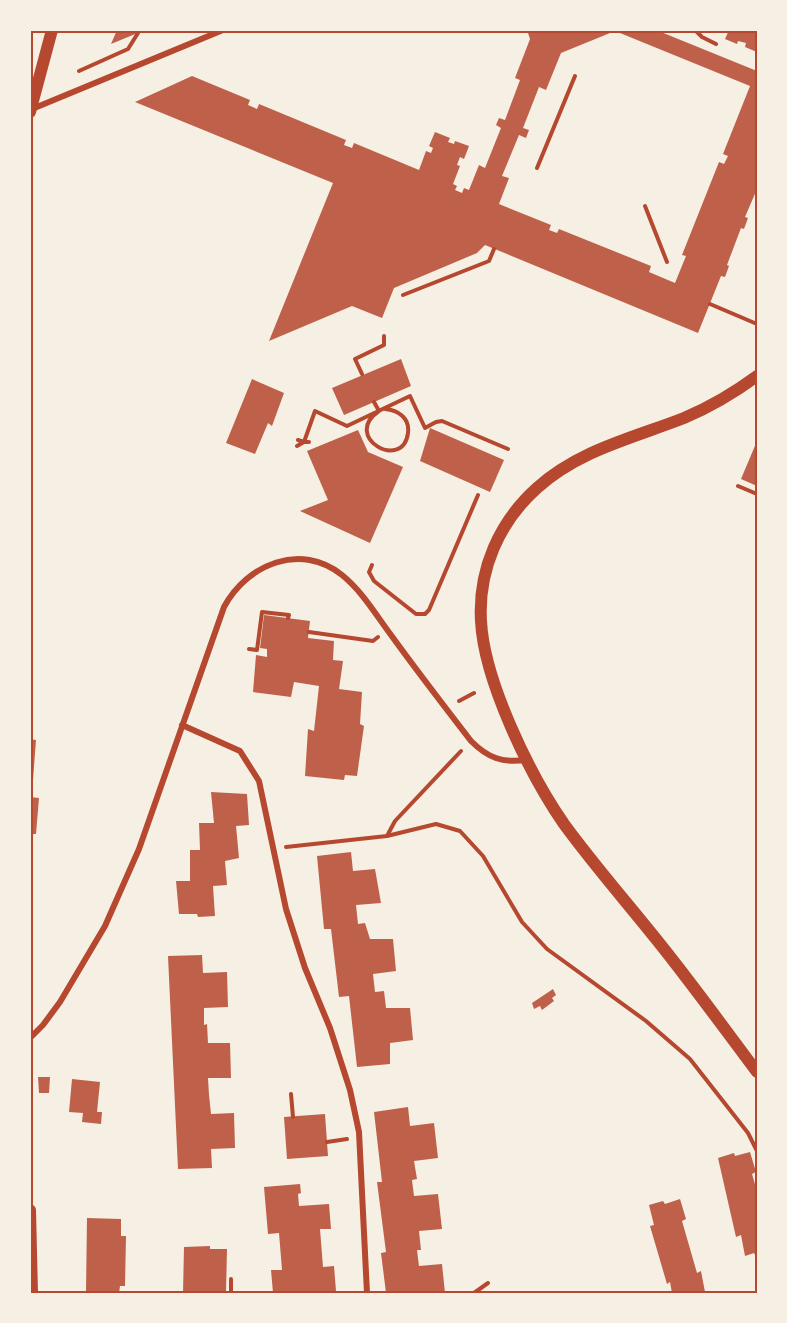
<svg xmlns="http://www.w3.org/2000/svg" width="787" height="1323" viewBox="0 0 787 1323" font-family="Helvetica,sans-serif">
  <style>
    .building { fill: #bf614a; fill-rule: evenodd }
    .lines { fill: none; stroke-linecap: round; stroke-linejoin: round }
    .path { stroke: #b5482f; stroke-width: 4 }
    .minor { stroke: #b5482f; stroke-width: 6 }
    .secondary { stroke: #b5482f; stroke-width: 12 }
    .neatline { fill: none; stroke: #b5482f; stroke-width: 2 }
  </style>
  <rect width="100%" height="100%" fill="#f6efe4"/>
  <path class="building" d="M117 30H145L111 44Z
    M527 30H656L757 71V189L745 217 748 218 744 229 741 228 727 265 729 266 725 277 721 276 698 333 485 245 477 253 394 288 382 318 352 306 269 341 333 183 135 102 192 76 250 100 248 105 257 109 259 104 346 140 344 145 352 148 354 143 419 170 426 151 431 153 433 148 429 146 435 132 450 138 448 142 454 144 455 141 469 146 464 159 460 157 457 165 460 166 453 184 457 186 455 190 462 193 464 188 469 190 479 165 485 168 501 128 496 125 499 118 505 120 520 80 515 78 530 39ZM615 31 750 86 723 154 728 156 724 164 719 162 682 255 686 256 675 283 649 272 651 266 559 229 557 233 549 230 551 225 499 204 509 178 502 176 519 135 526 138 529 130 523 128 539 87 546 90 561 53Z
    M729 30H757V52L745 47 746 43 738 41 737 44 725 39Z
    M401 359 411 386 344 415 332 388Z
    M252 379 284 393 272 426 268 423 255 454 226 443Z
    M430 428 504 460 490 492 420 461Z
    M358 430 368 452 403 467 370 543 300 511 328 500 307 451Z
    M757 441V486L741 479Z
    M264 615 310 621 308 638 334 641 333 660 343 661 339 689 362 692 360 724 364 726 357 776 345 775 344 780 305 776 308 729 314 731 319 686 294 682 291 697 253 692 256 655 267 657V649L260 648Z
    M30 739 36 740 33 780H30Z
    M211 792 247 794 249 825 236 826 239 858 225 861 227 885 213 886 215 916 198 917 197 914H179L176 881H190V850H200L199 823H214Z
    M30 797 39 798 36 834H30Z
    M351 852 353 871 375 869 381 903 356 905 358 924 365 923 370 939H393L396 971 373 974 375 992 384 991 386 1008H410L413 1040 390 1043V1064L357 1067 349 996 339 997 331 929H324L317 856Z
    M202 955 203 973 227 972 228 1007 204 1008V1025L207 1024 208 1043H230L231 1078H208L209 1095 211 1114 234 1113 235 1148 211 1149 212 1168 178 1169 168 956Z
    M553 989 556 995 552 998 554 1001 542 1010 540 1006 534 1009 532 1003Z
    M38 1077H50L49 1093H39Z
    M72 1079 100 1082 97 1112H102L101 1124 82 1122 83 1113 69 1112Z
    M408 1107 410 1126 434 1123 438 1158 414 1161 417 1179 412 1180 414 1196 438 1194 442 1229 419 1231 421 1250H417L419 1266 442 1264 445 1293H386L381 1253 386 1252 377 1182H382L374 1112Z
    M325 1114 328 1156 287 1159 284 1117Z
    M750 1152 756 1172 752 1174 757 1191V1259L754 1253 745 1256 741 1235 736 1237 718 1158 734 1153 735 1156Z
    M300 1184 301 1193 298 1194 299 1206 329 1204 331 1229H320L323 1267 334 1266 336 1291 273 1293 271 1270H282L279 1233 268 1234 264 1187Z
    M680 1199 686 1219 682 1221 697 1273 701 1271 705 1292 701 1293H672L670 1282 667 1284 650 1226 654 1225 649 1205 663 1201 665 1204Z
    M87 1218 121 1219V1236H126L125 1286H120L119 1293H86Z
    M210 1246V1249H227L226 1293H183L184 1247Z"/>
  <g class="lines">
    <path class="path" d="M695 30 702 37 716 44
      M79 71 128 49 138 33
      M537 168 575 76
      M645 206 667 262
      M403 295 489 261 494 249
      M710 304 757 324
      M362 374 355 359 384 345V336
      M374 402 379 411C341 437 403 472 408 433 410 418 398 410 385 409
      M298 440 304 442 315 411 347 426 410 396 425 428 436 422 442 421 508 449
      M297 446 304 442H309
      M738 486 757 494
      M372 565 369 572 374 581 416 614H425L429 610 478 495
      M309 632 373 641 378 637
      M249 649 257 650 262 612 289 615 288 618
      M459 701 474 693
      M387 836 436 824 460 831 483 856 522 922 547 949 646 1021 690 1059 748 1133 757 1151
      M286 847 387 836 395 821 461 751
      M291 1094 293 1117
      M327 1142 347 1139
      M231 1293V1279
      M474 1293 488 1283"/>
    <path class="minor" d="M32 109 223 30
      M182 725 240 751 259 781 286 909 305 968 330 1028 350 1090 359 1132 367 1293
      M30 1038 43 1025 60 1002 105 926 139 849 224 607C247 564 301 542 342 575 362 591 376 615 391 635 417 671 444 706 471 741 488 758 502 763 526 760"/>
    <path class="secondary" d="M30 112 52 30
      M757 376C734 393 710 407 684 418 633 438 579 450 537 488 499 522 478 570 481 621 484 681 530 775 564 824 599 872 639 916 675 963 703 999 730 1036 757 1072
      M30 1210 32 1293"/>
  </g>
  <rect width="787" height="1323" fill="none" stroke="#f6efe4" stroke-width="63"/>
  <rect x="32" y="32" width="724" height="1260" class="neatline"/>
</svg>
